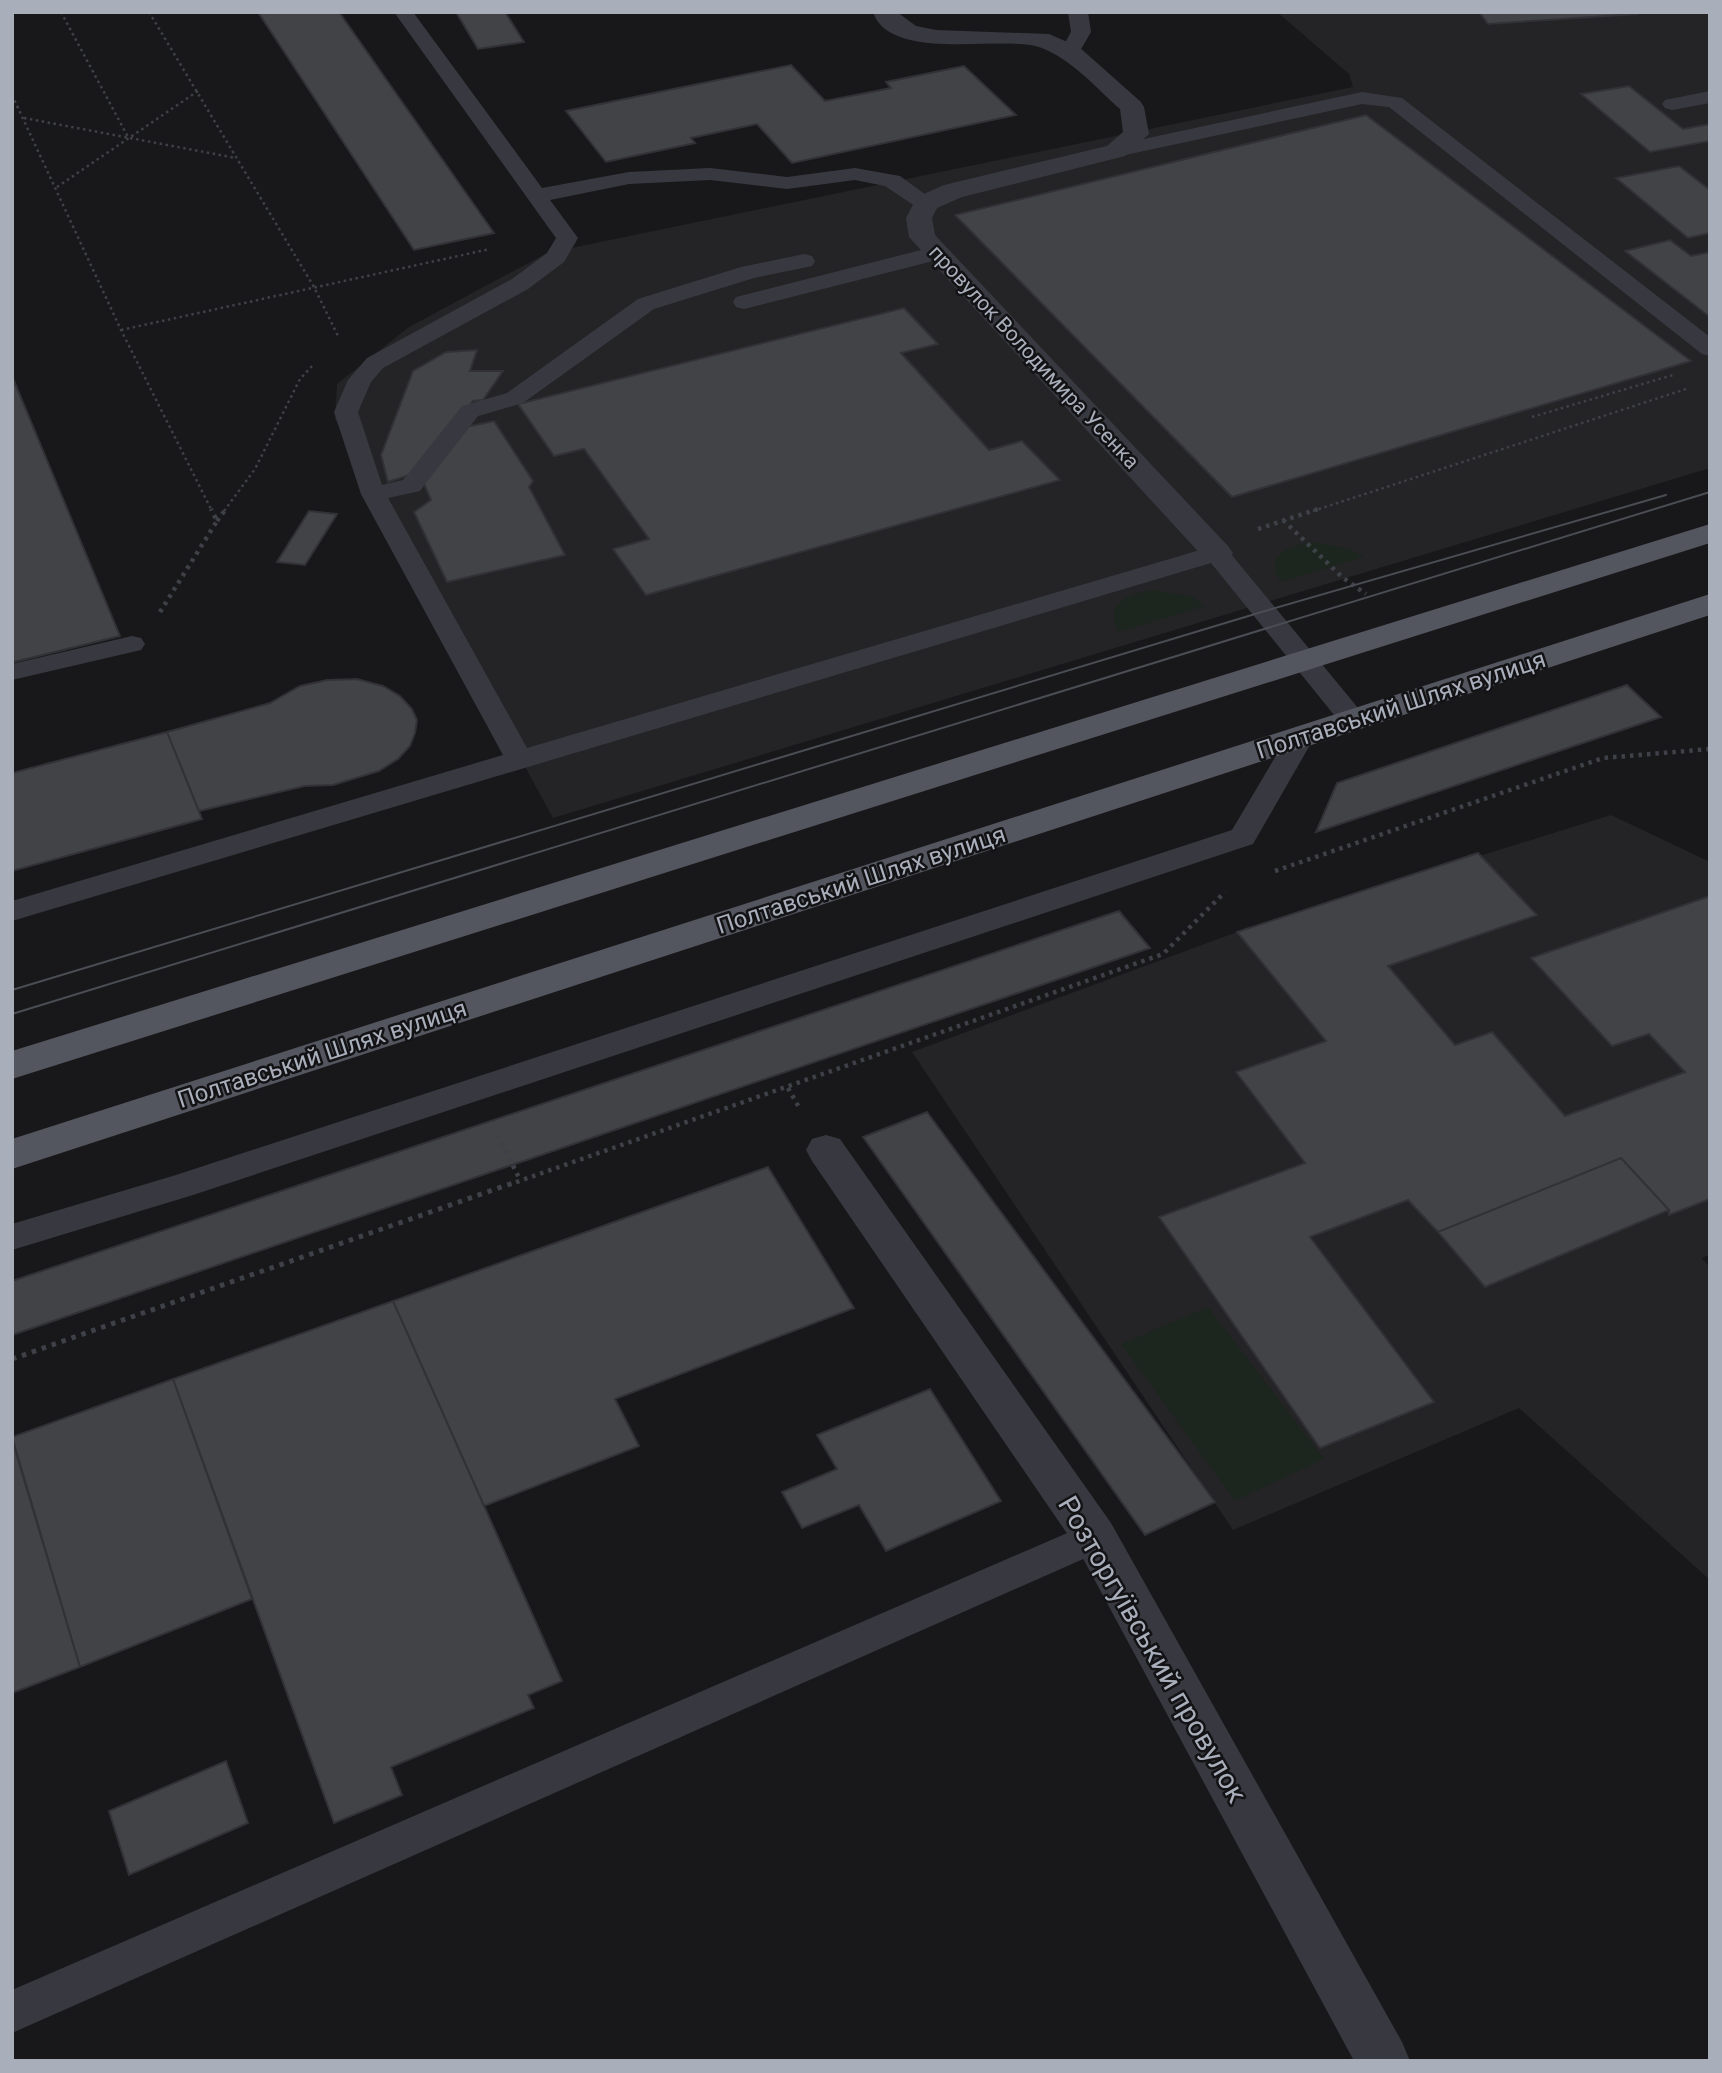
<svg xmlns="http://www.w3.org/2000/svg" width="1722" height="2073" viewBox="0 0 1722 2073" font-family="Roboto,sans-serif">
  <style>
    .built { fill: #242427 }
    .green { fill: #1d261e }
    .building { fill: #424347; stroke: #313136; stroke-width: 2 }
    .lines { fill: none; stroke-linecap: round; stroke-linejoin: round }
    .path-far2 { stroke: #3e4147; stroke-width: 2.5; stroke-dasharray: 2.5 3.5; stroke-linecap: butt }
    .path-far1 { stroke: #3e4147; stroke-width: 4.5; stroke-dasharray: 3.5 5; stroke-linecap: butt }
    .path { stroke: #3e4147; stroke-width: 5; stroke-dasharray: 4.5 6; stroke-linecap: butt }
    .service { fill: #383940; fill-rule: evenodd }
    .minor { fill: #383940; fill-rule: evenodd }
    .primary { fill: #54565f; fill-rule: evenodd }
    .tram { stroke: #4b4d55; stroke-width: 2 }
    .labels { text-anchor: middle; stroke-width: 5; stroke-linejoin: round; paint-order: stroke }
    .far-street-label { font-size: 21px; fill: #a9aebb; stroke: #131315 }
    .street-label { font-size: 24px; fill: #a9aebb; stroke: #131315 }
    .near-street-label { font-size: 28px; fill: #a9aebb; stroke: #131315 }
  </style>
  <rect width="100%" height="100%" fill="#18181a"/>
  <path class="built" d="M1277 12H1710V468L553 818 335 419 337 384 409 327 547 253 1353 87 1349 74Z
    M1611 815 1710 862V1254L1702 1258 1710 1268V1580L1519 1408 1233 1530 912 1052 1237 932Z"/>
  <path class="green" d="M1315 542 1351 549 1364 557 1281 582C1262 553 1291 545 1315 542Z
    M1155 590 1192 597 1205 606 1119 632C1102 602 1131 593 1155 590Z
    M1208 1307 1324 1459 1235 1501 1121 1344Z"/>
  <path class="building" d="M258 12H339L494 233 414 250Z
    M456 12H505L524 42 478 49Z
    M1479 12H1636L1637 14 1488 24Z
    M791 65 825 101 891 88 886 82 964 66 1016 115 792 163 757 124 691 138 695 143 606 162 566 111Z
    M1629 86 1683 129 1710 124V141L1650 152 1581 94Z
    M1366 115 1691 361 1232 497 955 215Z
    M1679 166 1710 190V233L1688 238 1616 178Z
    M1670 240 1691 256 1710 252V317L1625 251Z
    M904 308 938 344 901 353 989 450 1022 441 1060 480 646 595 613 549 649 539 584 449 554 456 518 404Z
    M477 350 470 371H503L483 400 473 401 419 472 388 482 381 455 413 371 446 352Z
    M12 376 120 636 14 662 12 659Z
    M494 421 533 481 529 487 565 555 447 582 414 512 431 500 421 477 461 428Z
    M309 511 337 514 305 565 277 562Z
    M357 679 383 686 400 696 412 709 417 720 415 733 410 746 398 759 379 771 333 785 305 786 199 811 167 732 270 703 300 686 327 680Z
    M1627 685 1661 717 1316 832 1337 783Z
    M167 732 202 819 12 871V773Z
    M1478 853 1537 915 1388 966 1455 1045 1492 1032 1565 1116 1685 1072 1649 1034 1612 1046 1531 958 1710 896V1199L1669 1215V1210L1621 1158 1438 1232 1408 1200 1310 1237 1434 1402 1320 1448 1159 1217 1305 1163 1236 1072 1326 1041 1237 932Z
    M1119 911 1150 948 12 1335V1281Z
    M927 1112 1215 1502 1145 1535 863 1137Z
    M1621 1158 1669 1210 1485 1287 1438 1232Z
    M768 1167 854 1308 615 1399 639 1446 484 1506 393 1301Z
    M393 1301 562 1681 528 1695 534 1708 391 1767 402 1795 334 1823 173 1379Z
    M173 1379 252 1599 80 1667 12 1437Z
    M930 1389 1001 1501 886 1551 859 1505 802 1528 782 1492 837 1469 817 1435Z
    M12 1439 80 1667 12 1693Z
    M226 1761 248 1823 129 1875 109 1811Z"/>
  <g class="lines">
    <path class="path-far2" d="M61 12 128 137
      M149 12 314 287 339 338
      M12 95 121 330 212 511
      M24 118 236 158
      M57 187 198 91
      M121 330 490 249
      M1532 417 1673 375
      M224 511 255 469 300 379 313 365
      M1313 511 1689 388"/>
    <path class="path-far1" d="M1283 520 1342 577 1366 594
      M217 521 226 509
      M1258 529 1318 509
      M160 612 217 521 211 509
      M1275 871 1603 758 1710 749
      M788 1088 800 1109
      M498 1135 520 1180
      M508 1185 1163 954 1225 892"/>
    <path class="path" d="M12 1359 513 1183"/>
    <path class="service" d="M394 12H413L542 188 629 172 710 168 787 177 855 168 900 176 937 203 934 208H918L885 186 855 180 787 189 710 180 629 184 550 200 578 238 564 262 528 289 383 368 371 382 358 412 382 485 403 480 462 406 507 393 638 299 741 267 804 254 812 256 815 261 812 266 754 278 654 309 523 403 478 416 420 491 388 498 527 748 1217 545 1226 548 1363 714 1367 720 1363 726 1353 729 1343 726 1211 563 12 921V901L503 755 361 494 334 412 348 380 367 358 512 279 547 253 556 238Z
      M1068 12H1088L1091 32 1077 56 1070 58 1060 52 1071 32Z
      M1710 91V103L1672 110 1665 108 1662 104 1665 100Z
      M1362 92 1402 98 1710 337V356L1702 354 1389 107 1362 104 1116 157 1109 155 1106 151 1109 147 1116 145Z
      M937 246 945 248 948 253 945 258 744 309 736 307 733 302 736 297Z
      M132 636 141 638 145 644 141 650 12 680V664Z
      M1300 729 1310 732 1314 738 1253 844 193 1195 12 1250V1224L176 1175 1232 830 1290 732Z
      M1095 1521 1108 1526 1114 1537 1108 1548 12 2033V1990Z"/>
    <path class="minor" d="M873 12H897L916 26 936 30 1049 34 1079 47 1141 102 1144 107 1149 134 1125 156 962 197 937 208 932 218 935 235 1228 546 1233 553 1228 560 1217 562 1206 560 909 237 906 218 917 197 944 185 1107 146 1123 132 1120 109C1096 88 1071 58 1039 47 1002 35 890 63 873 12Z
      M826 1135 840 1139 1111 1523 1402 2042 1410 2061H1354L1079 1551 812 1161 806 1150 812 1139Z"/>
    <path class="primary" d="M1710 524V543L12 1079V1051Z
      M1710 594V615L12 1169V1139Z"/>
    <path class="tram" d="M12 990 1265 611 1666 495
      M12 1014 1710 492"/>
  </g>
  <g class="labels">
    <g class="far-street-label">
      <text transform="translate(1034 357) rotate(47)" y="7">провулок Володимира Усенка</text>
    </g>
    <g class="street-label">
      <text transform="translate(1401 705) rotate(-18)" y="8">Полтавський Шлях вулиця</text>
      <text transform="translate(861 880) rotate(-18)" y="8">Полтавський Шлях вулиця</text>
      <text transform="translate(322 1054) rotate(-18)" y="8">Полтавський Шлях вулиця</text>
    </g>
    <g class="near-street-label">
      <text transform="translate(1153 1649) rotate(60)" y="10">Розторгуївський провулок</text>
    </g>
  </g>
  <rect width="1722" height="2073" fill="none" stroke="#a9aebb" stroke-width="28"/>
</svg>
